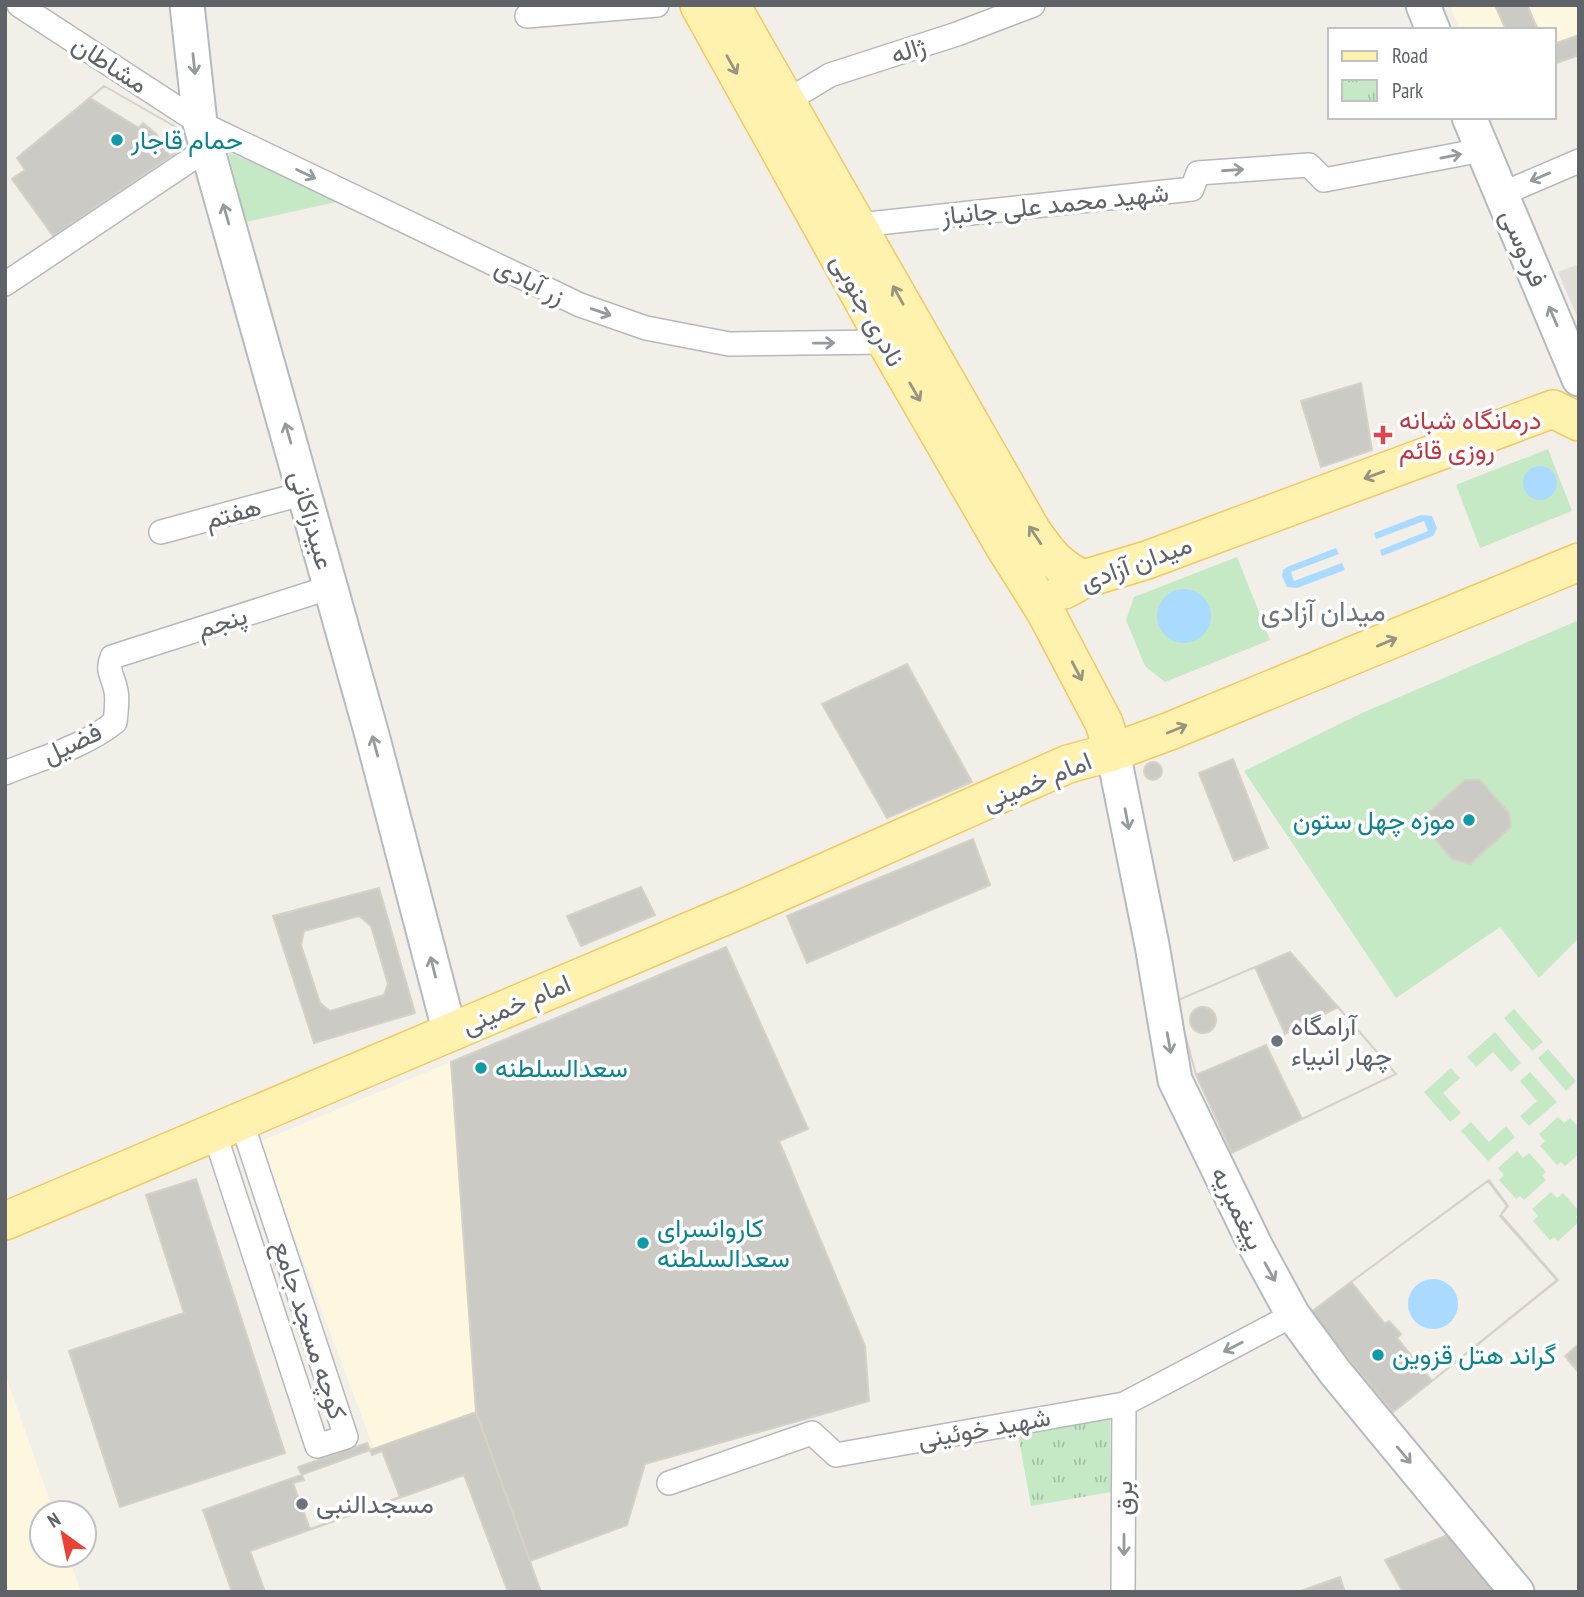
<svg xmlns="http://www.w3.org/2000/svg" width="1584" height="1597" viewBox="0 0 1584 1597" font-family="'PT Sans Narrow',Vazirmatn,sans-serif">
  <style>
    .commercial { fill: #fef7e0 }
    .education { fill: #e1ded6 }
    .grass { fill: #c5e8c5; fill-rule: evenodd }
    .park { fill: url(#park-tufts) }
    .water { fill: #aadaff }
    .building { fill: #cccac5; stroke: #d6d1c6; stroke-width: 2; fill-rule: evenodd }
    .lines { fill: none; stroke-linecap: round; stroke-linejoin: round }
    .street-casing { stroke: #b5b8bc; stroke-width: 26 }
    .secondary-casing { stroke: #b6babf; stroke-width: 37 }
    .primary-casing { stroke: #f2c960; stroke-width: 40 }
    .street { stroke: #fff; stroke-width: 23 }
    .secondary { stroke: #fff; stroke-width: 33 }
    .primary { stroke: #fff2af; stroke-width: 37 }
    .oneway { stroke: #979a9d }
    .oneway2 { stroke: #979581 }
    .culture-dot { fill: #0f9aa8; stroke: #fff; stroke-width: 2.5 }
    .health-dot { fill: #e0444e; stroke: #fff; stroke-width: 2.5 }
    .worship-dot { fill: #6b7280; stroke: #fff; stroke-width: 2.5 }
    .labels { text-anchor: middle; stroke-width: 7; stroke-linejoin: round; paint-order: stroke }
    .street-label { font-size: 26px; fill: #5f6368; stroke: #fff }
    .culture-label { font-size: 26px; fill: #0d838f; stroke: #fff; text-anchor: start }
    .health-label { font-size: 26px; fill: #be3a42; stroke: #fff; text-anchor: start }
    .worship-label { font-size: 26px; fill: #5b616d; stroke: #fff; text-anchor: start }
    .neighbourhood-label { font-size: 28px; fill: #70757a; stroke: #fff }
  </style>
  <defs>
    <pattern id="park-tufts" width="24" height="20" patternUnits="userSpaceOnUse" patternTransform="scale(1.75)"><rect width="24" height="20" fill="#c5e8c5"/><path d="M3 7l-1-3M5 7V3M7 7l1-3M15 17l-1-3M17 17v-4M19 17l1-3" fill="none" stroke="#a3c0a4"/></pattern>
  </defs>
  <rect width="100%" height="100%" fill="#f1efe8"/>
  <path class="commercial" d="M1453 5H1579V55L1554 64V30H1460L1450 6Z
    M451 1062 476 1412 374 1449 259 1142Z
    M5 1374 54 1513H42V1555H68L81 1592H5Z"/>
  <path class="education" d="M1579 264V321L1558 272Z"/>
  <path class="grass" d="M228 152 341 201 246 222Z
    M1548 449 1572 511 1480 548 1456 485ZM1545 467 1554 473 1528 495 1524 485Z
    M1237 557 1270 640 1165 682 1145 666 1126 620 1134 597Z
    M1579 620V938L1539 978 1500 927 1396 998 1244 771 1362 713Z
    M1514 1009 1543 1042 1532 1051 1504 1018Z
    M1495 1032 1521 1063 1511 1072 1493 1052 1476 1067 1467 1057Z
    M1548 1049 1576 1081 1566 1091 1538 1058Z
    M1451 1068 1460 1078 1443 1093 1461 1113 1450 1122 1424 1092Z
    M1530 1072 1557 1102 1529 1126 1520 1116 1537 1101 1520 1081Z
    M1558 1117 1564 1123 1570 1118 1579 1127V1154L1565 1166 1561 1162 1557 1165 1540 1146 1545 1141 1539 1134Z
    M1471 1122 1489 1142 1506 1126 1515 1137 1488 1161 1461 1131Z
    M1517 1151 1523 1158 1529 1153 1546 1172 1542 1176 1546 1180 1524 1200 1520 1196 1516 1199 1499 1180 1504 1175 1498 1168Z
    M1551 1192 1557 1198 1563 1193 1579 1211 1576 1217 1579 1222 1558 1241 1554 1237 1550 1240 1533 1221 1538 1216 1532 1209Z"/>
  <path class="park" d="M1110 1417 1111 1492 1031 1506 1018 1434Z"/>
  <path class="water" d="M1523 483a17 17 0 1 1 34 0a17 17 0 1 1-34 0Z
    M1421 515 1432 516 1437 528 1433 536 1382 556 1380 550 1428 531 1424 521 1376 539 1374 533Z
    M1336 548 1339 554 1291 572 1294 581 1342 563 1345 570 1297 588 1287 587 1282 576 1283 570 1287 567Z
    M1157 616a27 27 0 1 1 54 0a27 27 0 1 1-54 0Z
    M1408 1304a25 25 0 1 1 50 0a25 25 0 1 1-50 0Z"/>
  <path class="building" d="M1495 5H1579V55L1554 64V30H1506Z
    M1527 5H1579V35L1554 44V30H1538Z
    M104 86 188 134 178 151 53 236 12 179 25 170 17 158Z
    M104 86 188 134 178 151 170 156 156 134 143 123 139 128 90 98Z
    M1361 383 1372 450 1321 467 1301 401Z
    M907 664 972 782 887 818 822 704Z
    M1233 759 1268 848 1234 861 1199 773Z
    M1144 771a9 9 0 1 1 18 0a9 9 0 1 1-18 0Z
    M1465 780H1480L1509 813 1511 827 1470 864 1452 859 1427 829 1428 813Z
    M1468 814 1474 822 1467 828 1461 821Z
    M973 839 990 885 807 963 787 916Z
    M641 887 655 915 581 946 567 916Z
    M379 888 415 1013 314 1043 273 916ZM359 916 371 926 388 984 384 995 330 1011 320 1003 301 945 304 931Z
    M726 947 808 1129 779 1141 865 1346 869 1401 645 1464 627 1525 530 1561 476 1412 451 1062Z
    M1290 952 1396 1074 1232 1153 1196 1075 1176 1001Z
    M1255 967 1285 1034 1338 1007 1396 1074 1302 1119 1266 1045 1196 1075 1176 1001Z
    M1190 1020a13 13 0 1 1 26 0a13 13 0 1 1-26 0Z
    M196 1179 285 1453 120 1507 69 1351 184 1313 146 1195Z
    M1489 1180 1508 1206 1501 1215 1558 1280 1432 1381 1557 1280 1500 1216 1507 1206 1488 1181 1351 1282Z
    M1351 1282 1385 1324 1389 1321 1401 1334 1397 1338 1432 1381 1393 1412 1310 1313Z
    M1579 1344V1373L1565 1356Z
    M476 1412 541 1592H508L464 1475 250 1551 265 1592H232L203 1510Z
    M367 1443 372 1455 382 1451 400 1497 310 1529 293 1483 304 1480 298 1467Z
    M1448 1535 1496 1592H1403L1385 1560Z
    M1340 1577 1345 1592H1298Z"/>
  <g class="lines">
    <g class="street-casing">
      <path id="street" d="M19 5 200 123 580 305 646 328 729 344 886 342
        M527 16 657 5
        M787 101 830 75 957 34 1033 5
        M1502 194 1579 161
        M859 225 1192 189 1198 173 1309 165 1324 180 1482 150
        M5 284 208 148
        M161 532 305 493
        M5 773C41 758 84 747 115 722 116 712 118 701 116 691 114 677 106 672 112 657L331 587
        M218 1144 317 1446 346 1437 245 1132
        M669 1483 812 1433 836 1455 1124 1404 1293 1315
        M1123 1592 1124 1404"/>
    </g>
    <g class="secondary-casing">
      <path id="secondary" d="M187 5 200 123 372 735 450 1033
        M1423 5 1433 30
        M1469 117 1579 379
        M1113 752 1152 945 1175 1080 1256 1247 1293 1315 1335 1372 1517 1592"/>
    </g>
    <g class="primary-casing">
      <path id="primary" d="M699 5 886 342 1004 546 1045 611 1104 723 1113 752
        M731 5 1032 531C1048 554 1058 568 1084 579
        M1064 590 1084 579 1147 560 1553 409 1579 422
        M5 1221 744 908 1068 764 1113 752 1170 731 1579 562"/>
    </g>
    <use href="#street" class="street"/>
    <use href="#secondary" class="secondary"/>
    <use href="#primary" class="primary"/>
  </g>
  <defs><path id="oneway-shaft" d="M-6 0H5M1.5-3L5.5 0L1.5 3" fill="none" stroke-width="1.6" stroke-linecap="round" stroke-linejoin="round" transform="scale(1.75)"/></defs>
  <g class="oneway">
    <use href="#oneway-shaft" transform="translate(194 64) rotate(84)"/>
    <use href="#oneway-shaft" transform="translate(1451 156) rotate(-11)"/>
    <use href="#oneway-shaft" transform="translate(1233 170) rotate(-4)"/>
    <use href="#oneway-shaft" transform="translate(306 174) rotate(26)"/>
    <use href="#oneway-shaft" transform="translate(1540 177) rotate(157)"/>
    <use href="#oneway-shaft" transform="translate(226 214) rotate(-106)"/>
    <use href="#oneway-shaft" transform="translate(601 312) rotate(19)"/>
    <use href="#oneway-shaft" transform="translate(1553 316) rotate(-113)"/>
    <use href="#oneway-shaft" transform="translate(824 343) rotate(-1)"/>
    <use href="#oneway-shaft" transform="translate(288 433) rotate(-106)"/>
    <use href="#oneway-shaft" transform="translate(375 746) rotate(-105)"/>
    <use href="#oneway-shaft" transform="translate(1127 819) rotate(79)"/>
    <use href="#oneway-shaft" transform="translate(433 967) rotate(-104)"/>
    <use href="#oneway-shaft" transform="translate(1169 1043) rotate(80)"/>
    <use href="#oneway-shaft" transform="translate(1270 1272) rotate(61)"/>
    <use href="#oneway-shaft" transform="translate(1233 1347) rotate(153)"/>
    <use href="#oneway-shaft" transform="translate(1404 1455) rotate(50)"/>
    <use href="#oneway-shaft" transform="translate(1124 1545) rotate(90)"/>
  </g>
  <g class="oneway2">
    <use href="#oneway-shaft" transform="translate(732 65) rotate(61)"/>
    <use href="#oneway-shaft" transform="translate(898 295) rotate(-119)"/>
    <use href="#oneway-shaft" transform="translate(915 392) rotate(60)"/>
    <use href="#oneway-shaft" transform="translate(1374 475) rotate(160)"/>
    <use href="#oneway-shaft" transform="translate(1035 535) rotate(-124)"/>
    <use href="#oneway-shaft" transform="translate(1387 642) rotate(-23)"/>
    <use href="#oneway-shaft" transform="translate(1077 671) rotate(62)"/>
    <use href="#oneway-shaft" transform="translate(1177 729) rotate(-22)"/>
  </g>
  <g class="culture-dot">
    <circle cx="117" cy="140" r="7"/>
    <circle cx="1469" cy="820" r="7"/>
    <circle cx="481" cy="1068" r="7"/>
    <circle cx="643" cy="1243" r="7"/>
    <circle cx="1378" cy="1355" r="7"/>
  </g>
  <path class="health-dot" d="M1379.5 424.5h7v7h7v7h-7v7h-7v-7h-7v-7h7z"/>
  <g class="worship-dot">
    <circle cx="1277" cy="1041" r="7"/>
    <circle cx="302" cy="1504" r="7"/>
  </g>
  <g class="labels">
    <g class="street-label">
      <text transform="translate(908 50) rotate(-18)" y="9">ژاله</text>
      <text transform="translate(110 64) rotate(33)" y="9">مشاطان</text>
      <text transform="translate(1055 204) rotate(-6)" y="9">شهید محمد علی جانباز</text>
      <text transform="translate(1524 248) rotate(67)" y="9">فردوسی</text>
      <text transform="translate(530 281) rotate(26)" y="9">زر آبادی</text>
      <text transform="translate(868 310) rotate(61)" y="9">نادری جنوبی</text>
      <text transform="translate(233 513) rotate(-15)" y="9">هفتم</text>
      <text transform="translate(312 520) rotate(74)" y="9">عبیدزاکانی</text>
      <text transform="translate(1136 563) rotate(-20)" y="9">میدان آزادی</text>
      <text transform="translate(222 622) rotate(-18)" y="9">پنجم</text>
      <text transform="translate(72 743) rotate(-25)" y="9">فضیل</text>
      <text transform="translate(1037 781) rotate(-22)" y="9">امام خمینی</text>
      <text transform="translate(516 1004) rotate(-23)" y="9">امام خمینی</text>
      <text transform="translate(1238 1208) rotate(64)" y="9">پیغمبریه</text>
      <text transform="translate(310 1330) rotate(72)" y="9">کوچه مسجد جامع</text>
      <text transform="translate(984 1428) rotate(-10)" y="9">شهید خوئینی</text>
      <text transform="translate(1123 1498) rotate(-90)" y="9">برق</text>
    </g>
    <g class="culture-label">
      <text x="131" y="149">حمام قاجار</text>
      <text x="1455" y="829" text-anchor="end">موزه چهل ستون</text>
      <text x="495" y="1077">سعدالسلطنه</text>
      <text x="657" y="1237">کاروانسرای<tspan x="657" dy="30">سعدالسلطنه</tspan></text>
      <text x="1392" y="1364">گراند هتل قزوین</text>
    </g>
    <g class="health-label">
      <text x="1399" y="429">درمانگاه شبانه<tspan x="1399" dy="30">روزی قائم</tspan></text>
    </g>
    <g class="worship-label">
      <text x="1291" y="1035">آرامگاه<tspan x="1291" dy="30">چهار انبیاء</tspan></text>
      <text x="316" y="1513">مسجدالنبی</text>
    </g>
    <g class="neighbourhood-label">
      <text x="1323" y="621">میدان آزادی</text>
    </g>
  </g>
  <rect width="1584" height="1597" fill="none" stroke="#5f6368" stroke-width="14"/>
  <rect x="1328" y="28" width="228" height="91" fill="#ffffff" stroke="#bfc1c3" stroke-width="2"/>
  <rect x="1342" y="51" width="35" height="10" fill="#fff2af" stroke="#bfc1c3" stroke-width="2"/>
  <text x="1392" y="63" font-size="21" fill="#5f6368">Road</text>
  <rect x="1342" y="80" width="35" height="21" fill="url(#park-tufts)" stroke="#bfc1c3" stroke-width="2"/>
  <text x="1392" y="98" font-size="21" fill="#5f6368">Park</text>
  <g transform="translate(63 1534) rotate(327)"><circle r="33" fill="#ffffff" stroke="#bfc1c3" stroke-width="2"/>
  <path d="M0-5L12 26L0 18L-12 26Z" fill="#ea4335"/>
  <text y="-10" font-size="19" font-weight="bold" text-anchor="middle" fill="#5f6368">N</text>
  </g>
</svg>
